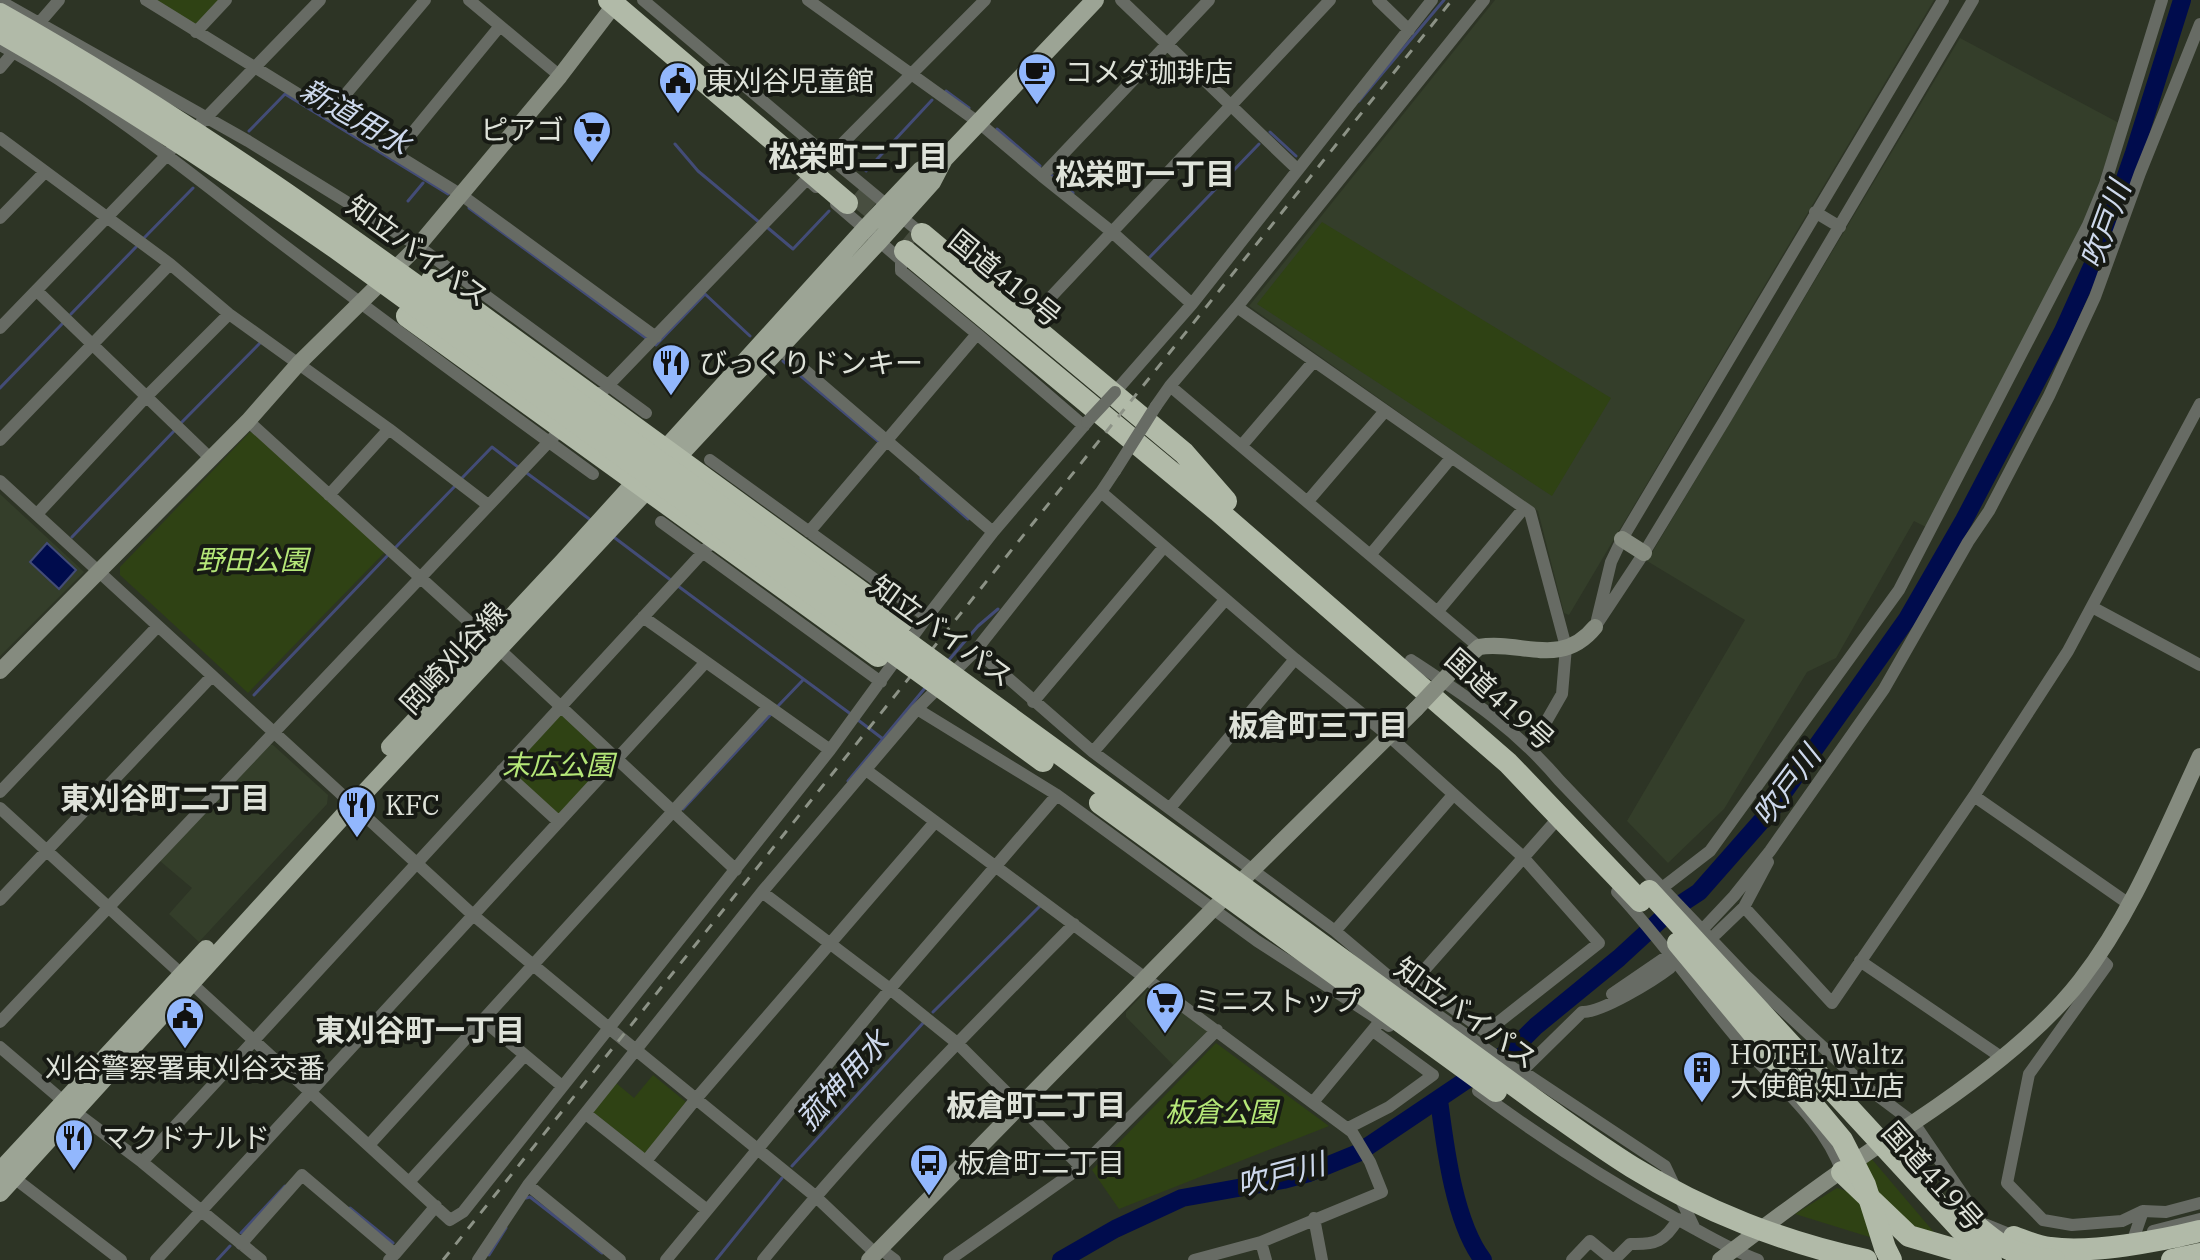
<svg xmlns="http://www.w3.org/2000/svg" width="2200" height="1260" viewBox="0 0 2200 1260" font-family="'IBM Plex Serif','Noto Sans JP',serif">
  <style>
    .built { fill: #343e2a }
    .green { fill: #2f4214 }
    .water { fill: #000c4d; stroke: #434c77; stroke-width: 2 }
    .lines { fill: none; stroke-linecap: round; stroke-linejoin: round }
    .stream { stroke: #434c77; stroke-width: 3 }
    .river { stroke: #000c4d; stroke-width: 18 }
    .highway-tunnel { stroke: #484e40; stroke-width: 22; stroke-dasharray: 22 11; stroke-linecap: butt }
    .street { stroke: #676b64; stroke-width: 12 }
    .secondary { stroke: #858b7f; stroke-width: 16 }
    .primary { stroke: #9ca495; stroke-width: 18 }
    .highway { stroke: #b1baa8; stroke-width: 22 }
    .rail { stroke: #8c9286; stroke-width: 3; stroke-dasharray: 10 10; stroke-linecap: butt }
    .street-bridge { stroke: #676b64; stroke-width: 12 }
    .secondary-bridge { stroke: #858b7f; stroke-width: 16 }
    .highway-bridge { stroke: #b1baa8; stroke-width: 22 }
    .labels { text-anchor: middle; stroke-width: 8; stroke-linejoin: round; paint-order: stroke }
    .poi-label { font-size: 28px; fill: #dee2d9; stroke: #171a14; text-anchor: start }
    .street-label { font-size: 28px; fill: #dee2d9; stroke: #171a14 }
    .park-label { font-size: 28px; font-style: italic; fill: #b5e778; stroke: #171a14 }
    .water-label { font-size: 30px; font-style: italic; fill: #cdd8ec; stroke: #171a14 }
    .neighbourhood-label { font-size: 30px; font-weight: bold; fill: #dee2d9; stroke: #171a14 }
  </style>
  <rect width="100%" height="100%" fill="#2d3425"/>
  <path class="built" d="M1495 0H1934L1569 615 1564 613 1538 511 1249 306Z
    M1960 38 2119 123 2084 226 1928 528 1914 521 1836 658 1807 672 1724 809 1668 863 1627 821 1745 620 1647 561Z
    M0 494 84 572 0 656Z
    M267 745H273L328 795 327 804 199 942 169 914 192 888 160 861Z
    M1149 988 1207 1028 1208 1034 1175 1067 1126 1017V1012Z"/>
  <path class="green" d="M153 0H220L197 23 191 24Z
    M1322 222 1611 398 1552 496 1257 304Z
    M250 432 256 434 385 552 248 693 120 575V567Z
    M560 713 609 760 558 815 507 770Z
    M1216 1043 1329 1126 1119 1209 1092 1170Z
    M653 1075 686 1102 645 1154 593 1112 616 1083 634 1098Z
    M1870 1157 1938 1237C1887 1228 1883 1206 1864 1163Z
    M1837 1188 1859 1195 1876 1239 1795 1214Z"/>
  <path class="water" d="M47 543 76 570 59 589 30 562Z"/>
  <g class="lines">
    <path class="stream" d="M946 91 969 108
      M1359 101 1444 0
      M997 129 1040 166
      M249 131 285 94 448 194
      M1270 132 1296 156
      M675 144 698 171 759 222
      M866 171 932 100
      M1051 175 1073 193
      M408 201 423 183
      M469 208 646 338
      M768 228 793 249 829 211
      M144 238 193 188
      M1148 259 1259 144
      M71 314 136 247
      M656 345 705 294 750 336
      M783 361 878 441
      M0 388 63 323
      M181 423 261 342
      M524 471 592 521
      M462 478 492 447 518 467
      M921 478 968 519
      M611 535 672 581
      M72 537 175 430
      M395 548 457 484
      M678 586 852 715
      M948 661 978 626 998 609
      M254 695 390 553
      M778 706 803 680
      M858 720 883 739
      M848 781 925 688
      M683 809 773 712
      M933 1012 1040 906
      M792 1166 924 1022
      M526 1198 530 1197 602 1253
      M350 1208 393 1243
      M241 1233 285 1186
      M489 1255 506 1228
      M217 1260 230 1246
      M716 1260 782 1178"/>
    <path class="river" d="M1439 1100C1445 1146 1454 1222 1483 1260
      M1061 1260 1115 1229 1182 1198 1283 1180 1309 1173 1358 1153 1514 1048 1536 1026 1619 958 1670 911 1699 892 1772 809 1907 619 1964 520 2063 331 2102 244 2134 153 2182 0"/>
    <path class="highway-tunnel" d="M855 194 914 243"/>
    <path class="street" d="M146 0 460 194 656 337
      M469 0 560 76
      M643 0 829 157
      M808 0 978 122 1042 176 1209 0
      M1121 0 1297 169
      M1378 0 1409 30
      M1484 0 1237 307 1530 512 1566 647 1562 694 1531 748
      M0 1 248 141 418 246 646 413
      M34 29 59 0
      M196 32 226 0
      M0 45C99 98 188 172 277 240 381 319 487 397 593 474
      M0 68 16 49
      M329 114 425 0
      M201 123 320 0
      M0 138 170 264 229 314 389 429 488 505
      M395 154 500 26
      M1042 176 1112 232 1192 304
      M1815 212 1840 227
      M0 218 45 172
      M925 233 922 234 829 157 985 0
      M37 291 210 458
      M1034 315 1330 0
      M0 328 170 152
      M977 334 1084 426
      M779 348 993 532
      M1170 386 1479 647
      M1115 392 1192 304 1432 0
      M596 398 807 179 816 187
      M1156 406 1170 386 1237 307
      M248 421 489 640
      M0 440 170 264
      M1243 444 1314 361
      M710 460 927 617 993 532 1087 422
      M0 481 473 915 609 1028 463 1212 450 1220 0 808
      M1101 492 1295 659 1389 736 1522 856 1599 943 1486 1032 1415 981
      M329 495 389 429
      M1308 501 1385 411
      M37 514 146 397 229 314
      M661 522 881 682
      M809 532 977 334 901 271V260L836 204
      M1371 554 1451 458
      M2092 607 2200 665
      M1438 611 1524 508
      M643 617 830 750 609 1028 815 1196 875 1253
      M1597 620 1611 562 1622 539 1943 0
      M1595 627 1644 553 1726 418 1973 0
      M499 649 736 870
      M976 650 1093 752 1335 931 1419 1002 1516 1070 1522 1071 1665 1166 1695 1229
      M1411 660C1469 698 1514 727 1559 780L1745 975 1866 1087 1914 1123 1982 1223 2019 1238
      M1033 702 1164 547
      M917 709 1057 795 1257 941 1389 1026
      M830 750 927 617
      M1093 752 1225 600
      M502 770 559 822
      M866 770 1352 1132 1370 1162 1382 1192 1261 1242 1194 1260
      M0 792 158 626
      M1974 796 2129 904
      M1170 808 1295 659
      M1662 888 1710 851 1899 590 2088 225 2105 184 2162 0
      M762 892 890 989 957 1043 1081 1167
      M1617 892C1661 939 1699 994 1741 1043 1776 1084 1824 1120 1842 1172
      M0 900 212 676
      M1744 907 1768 862
      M1702 930 1734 896 1770 851 1884 689 1968 542 1989 511 2049 396 2095 297 2140 173 2200 24
      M1335 931 1453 795
      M1716 934 1744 907 1832 1003 1974 796 2068 651 2200 404
      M2098 956 2107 965 2029 1074 2007 1183 2043 1220 2072 1225 2122 1221 2143 1211 2166 1212 2200 1203
      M1860 961 2001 1057
      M1411 985 1553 824
      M1612 994 1669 955
      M483 1020 562 1086
      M0 1022 562 428
      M0 1047 82 1117 142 1162
      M1522 1071 1582 1012C1601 1013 1653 981 1670 968
      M1478 1091C1541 1138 1606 1180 1675 1218 1703 1233 1728 1249 1758 1260
      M1314 1101 1386 1014
      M586 1114 707 1210
      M1348 1128 1389 1107 1433 1075 1373 1031
      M369 1145 768 707
      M646 1161 695 1100 935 822
      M9 1174 121 1260
      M409 1182 525 1055
      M528 1185 620 1260
      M1314 1218 1322 1260
      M2153 1231 2200 1219
      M2135 1234 2143 1211
      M1261 1242 1266 1260
      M241 1244 302 1175 395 1254 389 1260
      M879 1248 895 1260
      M395 1254 436 1206
      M156 1260 705 663
      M261 1260 142 1162 716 538
      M478 1260 528 1185 762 892 917 709 976 650 1101 492 1115 471
      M666 1260 890 989 1057 795
      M763 1260C859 1141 967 1033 1074 924
      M949 1260 1081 1167 1217 1030
      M1572 1260 1590 1241 1613 1260
      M1614 1260 1630 1244C1656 1245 1665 1241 1678 1219"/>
    <path class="secondary" d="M1622 539 1644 553
      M0 671 248 421 299 363 418 246 560 76 618 0
      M1451 672 1479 647C1521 640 1561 669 1595 627
      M869 1260 1213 909 1416 709
      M1720 1260C1777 1217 1834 1174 1893 1136 1955 1096 2035 1039 2080 981 2132 914 2164 833 2200 756"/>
    <path class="primary" d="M390 747 562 563 865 229 921 170 944 159
      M0 1171 206 949
      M0 1193 353 805 879 241 932 182 944 159 1095 0"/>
    <path class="highway" d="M609 0 847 203
      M922 234 1184 453 1226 501
      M905 251 1218 511 1508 763 1640 901
      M432 280 902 622
      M407 316 878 656
      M1842 1172 1909 1236 1991 1260
      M2014 1237C2025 1241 2038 1247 2050 1248 2090 1254 2160 1241 2200 1231
      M2172 1260 2200 1254"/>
    <path class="rail" d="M443 1260 1452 0"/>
    <path class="street-bridge" d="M1087 422 1115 392
      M1115 471 1156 406"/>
    <path class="secondary-bridge" d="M1416 709 1451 672"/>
    <path class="highway-bridge" d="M0 14C224 139 428 295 636 445 938 663 1238 884 1540 1104 1570 1125 1600 1147 1632 1167 1703 1211 1785 1243 1866 1260
      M0 32C116 98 227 172 336 248L1043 761
      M1100 803 1496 1091
      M1649 891 1989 1260
      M1678 943 1842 1140 1865 1185 1885 1248 1891 1260
      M1964 1215C1996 1244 2010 1256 2054 1260"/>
  </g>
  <defs>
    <g id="cafe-pin" transform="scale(2)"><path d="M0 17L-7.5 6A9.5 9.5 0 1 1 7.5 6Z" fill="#92b7fd" stroke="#171a14"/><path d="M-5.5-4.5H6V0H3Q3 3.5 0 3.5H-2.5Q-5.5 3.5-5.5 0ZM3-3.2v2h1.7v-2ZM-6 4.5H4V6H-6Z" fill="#111"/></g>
    <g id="civic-pin" transform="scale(2)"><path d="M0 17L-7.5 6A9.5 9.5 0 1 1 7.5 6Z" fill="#92b7fd" stroke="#171a14"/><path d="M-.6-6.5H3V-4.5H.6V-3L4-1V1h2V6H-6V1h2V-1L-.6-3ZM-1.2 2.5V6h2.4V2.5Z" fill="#111"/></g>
    <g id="supermarket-pin" transform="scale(2)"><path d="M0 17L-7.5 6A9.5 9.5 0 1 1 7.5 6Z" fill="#92b7fd" stroke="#171a14"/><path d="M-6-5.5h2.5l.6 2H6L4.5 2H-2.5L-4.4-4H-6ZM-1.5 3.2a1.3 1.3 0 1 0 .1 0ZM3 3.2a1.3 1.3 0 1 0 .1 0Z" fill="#111"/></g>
    <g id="restaurant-pin" transform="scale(2)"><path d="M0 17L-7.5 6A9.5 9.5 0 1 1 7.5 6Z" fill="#92b7fd" stroke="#171a14"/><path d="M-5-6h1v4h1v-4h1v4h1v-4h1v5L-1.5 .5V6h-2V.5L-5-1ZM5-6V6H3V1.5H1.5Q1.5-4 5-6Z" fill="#111"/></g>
    <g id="building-pin" transform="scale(2)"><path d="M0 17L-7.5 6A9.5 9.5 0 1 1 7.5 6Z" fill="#92b7fd" stroke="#171a14"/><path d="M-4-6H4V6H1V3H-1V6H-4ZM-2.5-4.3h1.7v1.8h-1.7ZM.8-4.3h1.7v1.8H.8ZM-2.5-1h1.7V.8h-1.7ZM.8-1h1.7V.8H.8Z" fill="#111"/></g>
    <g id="bus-pin" transform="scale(2)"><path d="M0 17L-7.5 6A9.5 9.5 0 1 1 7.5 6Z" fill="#92b7fd" stroke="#171a14"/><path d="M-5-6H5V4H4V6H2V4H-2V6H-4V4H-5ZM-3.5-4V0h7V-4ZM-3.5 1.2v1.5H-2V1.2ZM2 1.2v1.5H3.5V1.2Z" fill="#111"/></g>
  </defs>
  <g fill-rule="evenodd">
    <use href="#cafe-pin" x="1037" y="72"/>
    <use href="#civic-pin" x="678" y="81"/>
    <use href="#supermarket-pin" x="592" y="130"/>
    <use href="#restaurant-pin" x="671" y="363"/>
    <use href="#restaurant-pin" x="357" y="805"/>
    <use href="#supermarket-pin" x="1165" y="1001"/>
    <use href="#civic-pin" x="185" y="1016"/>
    <use href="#building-pin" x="1702" y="1070"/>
    <use href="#restaurant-pin" x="74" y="1138"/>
    <use href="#bus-pin" x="929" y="1163"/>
  </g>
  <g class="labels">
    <g class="poi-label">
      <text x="1065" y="82">コメダ珈琲店</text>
      <text x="706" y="91">東刈谷児童館</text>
      <text x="564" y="140" text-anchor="end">ピアゴ</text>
      <text x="699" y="373">びっくりドンキー</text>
      <text x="385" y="815">KFC</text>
      <text x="1193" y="1011">ミニストップ</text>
      <text x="1730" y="1064">HOTEL Waltz<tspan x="1730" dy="32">大使館 知立店</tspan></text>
      <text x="185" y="1078" text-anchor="middle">刈谷警察署東刈谷交番</text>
      <text x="102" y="1148">マクドナルド</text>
      <text x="957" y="1173">板倉町二丁目</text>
    </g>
    <g class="street-label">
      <text transform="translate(418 251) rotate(36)" y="10">知立バイパス</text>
      <text transform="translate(1005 278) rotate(39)" y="10">国道419号</text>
      <text transform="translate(942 631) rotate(36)" y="10">知立バイパス</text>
      <text transform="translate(453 658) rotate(-47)" y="10">岡崎刈谷線</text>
      <text transform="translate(1500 699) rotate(42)" y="10">国道419号</text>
      <text transform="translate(1466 1013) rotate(36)" y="10">知立バイパス</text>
      <text transform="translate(1933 1176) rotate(48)" y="10">国道419号</text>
    </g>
    <g class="park-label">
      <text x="252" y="570">野田公園</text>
      <text x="558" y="775">末広公園</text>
      <text x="1221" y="1122">板倉公園</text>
    </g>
    <g class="water-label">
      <text transform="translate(355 117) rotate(30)" y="10">新道用水</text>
      <text transform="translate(2106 225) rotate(-70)" y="10">吹戸川</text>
      <text transform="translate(1787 786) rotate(-53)" y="10">吹戸川</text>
      <text transform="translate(843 1081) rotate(-48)" y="10">菰神用水</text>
      <text transform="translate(1281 1175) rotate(-15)" y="10">吹戸川</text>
    </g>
    <g class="neighbourhood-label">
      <text x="858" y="167">松栄町二丁目</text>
      <text x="1145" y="185">松栄町一丁目</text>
      <text x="1318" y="736">板倉町三丁目</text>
      <text x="165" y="809">東刈谷町二丁目</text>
      <text x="420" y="1041">東刈谷町一丁目</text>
      <text x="1036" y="1116">板倉町二丁目</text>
    </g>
  </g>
</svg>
